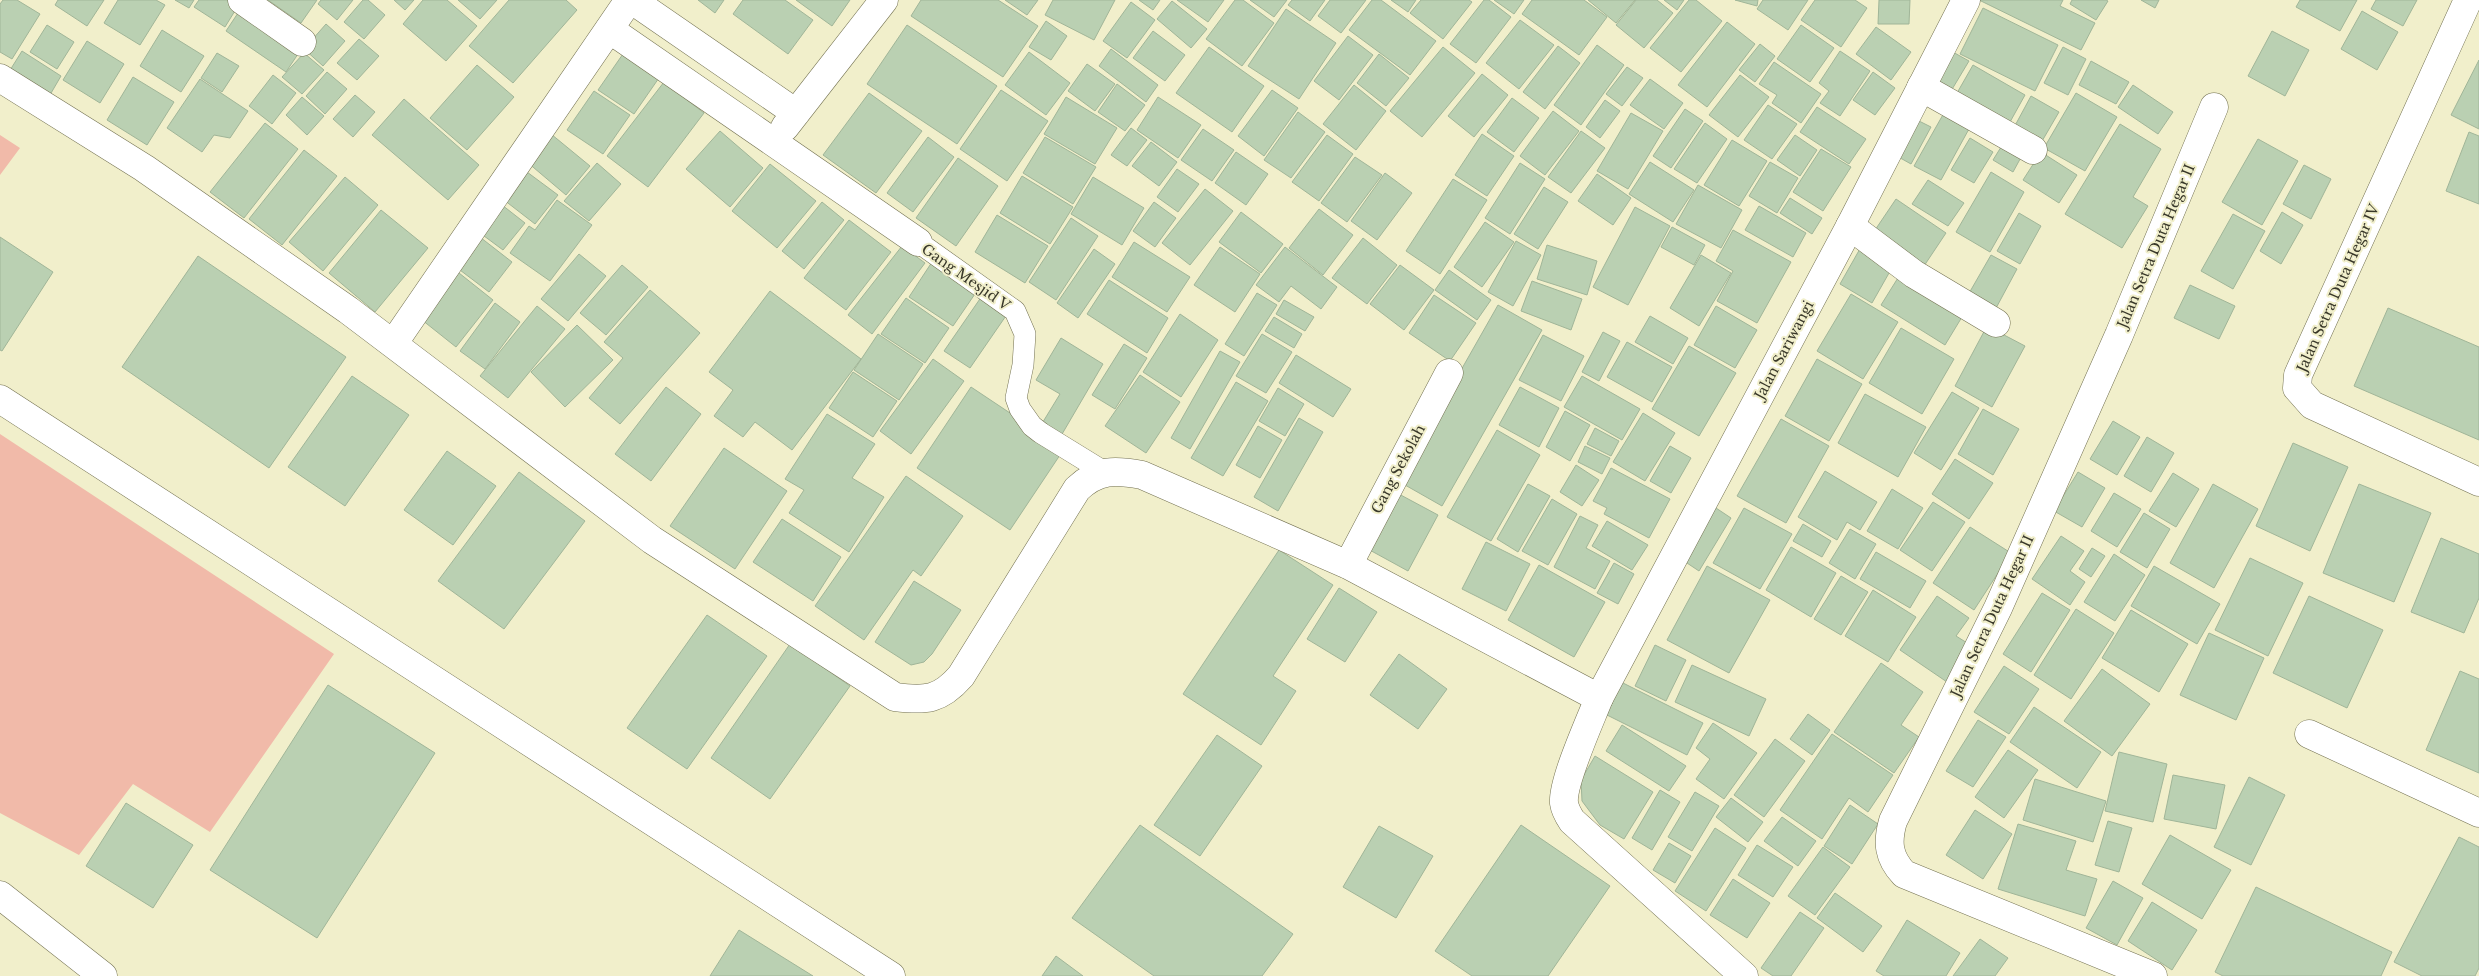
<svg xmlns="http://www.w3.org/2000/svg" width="2479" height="976" viewBox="0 0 2479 976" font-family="'Libre Baskerville',serif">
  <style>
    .green { fill: #f1baa9 }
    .building { fill: #bad0b2; stroke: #a0b598 }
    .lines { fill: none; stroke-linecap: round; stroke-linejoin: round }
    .service-casing { stroke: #737151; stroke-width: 22 }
    .minor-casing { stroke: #737151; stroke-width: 29 }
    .tertiary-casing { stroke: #737151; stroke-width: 29 }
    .service { stroke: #fff; stroke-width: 21 }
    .minor { stroke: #fff; stroke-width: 28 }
    .tertiary { stroke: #fff; stroke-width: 28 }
    .labels { text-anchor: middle; stroke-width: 4; stroke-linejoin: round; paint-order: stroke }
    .street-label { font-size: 14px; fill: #39382a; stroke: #f1efcb }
  </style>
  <rect width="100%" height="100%" fill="#f1efcb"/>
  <path class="green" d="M0 135 20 148 0 175Z
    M0 434 334 654 210 832 133 784 79 855 0 813Z"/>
  <path class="building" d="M3 0H17L40 14 12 59 0 52V4Z
    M58 0H104L87 26 55 5Z
    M118 0H156L165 5 140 45 104 23Z
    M175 0H194L189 8Z
    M199 0H240L241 1 225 27 194 7Z
    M268 0H317L301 23Z
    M321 0H353L337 20 318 4Z
    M363 0H368L385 15 364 39 344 22Z
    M394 0H414L405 10Z
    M423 0H447L477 26 446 61 403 24Z
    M458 0H497L480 19Z
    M509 0H566L577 10 513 83 469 46Z
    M698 0H724L715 13Z
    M743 0H785L813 20 788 54 733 14Z
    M796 0H850L832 26Z
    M921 0H998L1038 26 1003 77 911 16Z
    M1005 0H1038L1027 15Z
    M1053 0H1115L1094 40 1045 15Z
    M1139 0H1160L1153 10Z
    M1177 0H1224L1208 22Z
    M1235 0H1243L1274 23 1242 66 1206 39Z
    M1250 0H1287L1274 17Z
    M1292 0H1325L1310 21 1288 5Z
    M1330 0H1366L1341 33 1318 16Z
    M1372 0H1381L1436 41 1410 75 1349 30Z
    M1391 0H1416L1408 12Z
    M1421 0H1469L1472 2 1443 39 1410 13Z
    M1484 0H1489L1511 17 1476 63 1450 44Z
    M1494 0H1524L1514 14Z
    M1532 0H1584L1607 17 1579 55 1522 14Z
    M1588 0H1635L1616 23Z
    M1636 0H1657L1673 13 1644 48 1616 25Z
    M1664 0H1684L1677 10Z
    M1689 0H1696L1722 21 1681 72 1650 48Z
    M1735 0H1758L1757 6Z
    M1763 0H1808L1788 30 1757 9Z
    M1815 0H1855L1867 8 1841 47 1801 20Z
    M1879 0H1910L1909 24H1878Z
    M1979 0H2063L2060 6 2095 23 2081 50Z
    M2072 0H2106L2108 1 2096 20 2070 4Z
    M2141 0H2159L2155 8Z
    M2300 0H2357L2340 31 2296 7Z
    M2376 0H2417L2403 26 2371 9Z
    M1172 1 1207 29 1191 48 1157 19Z
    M1131 2 1155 20 1127 58 1103 41Z
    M242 7 302 48 286 72 226 31Z
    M1983 8 2058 45 2035 91 1960 54Z
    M1286 9 1336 43 1299 99 1248 66Z
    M2362 11 2398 32 2377 70 2341 49Z
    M1520 20 1554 45 1519 89 1486 63Z
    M1046 21 1067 36 1051 60 1029 47Z
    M1727 22 1755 44 1707 107 1678 85Z
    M326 24 345 41 323 66 304 49Z
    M47 25 74 42 57 69 30 52Z
    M907 25 997 86 957 144 867 84Z
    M1801 25 1834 48 1810 82 1777 59Z
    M1876 27 1911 52 1891 80 1856 54Z
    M162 30 204 56 181 92 140 66Z
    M1153 31 1185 55 1165 81 1133 58Z
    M2272 31 2309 50 2285 96 2248 76Z
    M1348 36 1373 55 1339 100 1314 81Z
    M359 39 379 56 357 80 337 63Z
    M87 41 124 64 100 103 63 80Z
    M1760 44 1775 56 1755 82 1739 70Z
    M1597 45 1624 65 1581 125 1554 105Z
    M1558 46 1580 63 1545 109 1523 92Z
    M1209 47 1264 86 1232 132 1176 93Z
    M1443 47 1475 73 1422 137 1390 111Z
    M2063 47 2086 59 2068 95 2044 83Z
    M1111 49 1158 85 1146 102 1099 66Z
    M22 51 61 76 47 100 7 75Z
    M625 51 661 75 634 114 598 90Z
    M1840 51 1870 71 1840 116 1820 103 1829 91 1819 83Z
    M1951 51 1969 61 1948 96 1931 86Z
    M1029 52 1070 83 1046 115 1005 85Z
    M217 53 239 66 222 92 201 78Z
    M304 53 324 70 302 94 282 77Z
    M1379 54 1409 78 1386 106 1357 83Z
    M2479 60V129L2451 115Z
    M2091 61 2129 82 2116 104 2079 85Z
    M1774 62 1821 94 1801 123 1772 103 1777 95 1759 84Z
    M1087 64 1115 84 1095 111 1068 91Z
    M477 65 514 97 467 150 430 118Z
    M1973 65 2025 95 2010 122 1953 100Z
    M1627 67 1643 78 1622 106 1606 94Z
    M327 72 347 89 325 114 306 96Z
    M1873 72 1895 88 1875 115 1853 100Z
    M1482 74 1508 95 1474 137 1448 116Z
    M273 75 296 93 272 124 249 106Z
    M1740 75 1769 97 1738 137 1709 115Z
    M133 77 174 102 147 145 107 120Z
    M200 79 248 111 230 138 214 135 202 152 167 128Z
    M1650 79 1683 103 1664 129 1630 105Z
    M664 82 704 113 648 187 607 156Z
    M1117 84 1145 105 1125 131 1098 112Z
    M1354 85 1386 111 1356 150 1323 124Z
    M2133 85 2173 112 2158 134 2118 107Z
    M1001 90 1048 121 1007 181 960 149Z
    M1272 90 1298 108 1264 156 1238 136Z
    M594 91 630 115 603 154 567 130Z
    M869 93 922 131 876 193 823 155Z
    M2076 93 2117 117 2085 171 2044 148Z
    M355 95 375 112 353 137 333 119Z
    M2031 96 2059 112 2038 148 2011 133Z
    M302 97 324 116 307 135 286 115Z
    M1066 97 1117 128 1095 164 1044 134Z
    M1158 97 1201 125 1178 158 1137 130Z
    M1512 98 1539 118 1514 152 1487 132Z
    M404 99 479 165 448 200 372 135Z
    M1605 100 1620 111 1600 138 1586 127Z
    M1949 104 1975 118 1941 180 1914 166Z
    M1768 105 1797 124 1772 159 1744 140Z
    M1817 107 1866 139 1849 164 1800 132Z
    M1685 109 1703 121 1671 168 1653 156Z
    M1553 111 1579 131 1545 175 1520 156Z
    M1298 112 1325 132 1291 178 1264 160Z
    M1631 113 1663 131 1628 189 1597 171Z
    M1915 119 1931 127 1911 164 1895 155Z
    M265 123 298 149 244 218 210 192Z
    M1705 123 1727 139 1697 183 1674 169Z
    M2120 124 2161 149 2133 197 2148 206 2122 248 2065 214Z
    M1131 128 1147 140 1127 166 1111 155Z
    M1203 129 1234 150 1212 181 1181 160Z
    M720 131 763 168 730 207 686 169Z
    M1581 131 1605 148 1571 193 1548 177Z
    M2469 132 2479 136V204L2446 191Z
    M551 134 590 166 566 195 527 162Z
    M1482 134 1514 156 1487 196 1455 175Z
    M1327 135 1353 154 1319 201 1292 182Z
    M1795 135 1817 150 1800 176 1777 160Z
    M928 137 954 157 913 212 887 193Z
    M1045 137 1096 167 1073 204 1023 173Z
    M1970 138 1993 152 1974 183 1951 170Z
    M2006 139 2025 150 2013 172 1993 160Z
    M2258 139 2298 161 2262 225 2222 202Z
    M1732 140 1767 161 1739 206 1704 185Z
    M1151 142 1177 162 1159 186 1132 166Z
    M1821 149 1851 167 1823 211 1793 192Z
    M304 150 337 176 282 245 249 219Z
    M1236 152 1268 174 1246 205 1215 183Z
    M2041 152 2077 175 2059 203 2023 180Z
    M1355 157 1382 175 1347 222 1321 203Z
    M958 158 998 186 956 246 916 218Z
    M1650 162 1694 190 1673 222 1629 194Z
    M1770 162 1798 178 1777 213 1749 196Z
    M597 163 621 184 589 221 564 201Z
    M1520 163 1545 179 1510 234 1485 218Z
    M770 164 816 201 777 248 732 211Z
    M2304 165 2331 179 2311 219 2283 204Z
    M1177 169 1199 184 1178 212 1157 197Z
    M527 172 558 195 535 224 504 200Z
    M1991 172 2024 192 1990 252 1956 232Z
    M1385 173 1412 193 1377 240 1351 221Z
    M1597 174 1631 198 1613 225 1578 201Z
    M1022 176 1073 207 1050 244 1000 213Z
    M345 177 378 205 323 271 289 242Z
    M1093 177 1144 208 1122 245 1071 214Z
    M1453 179 1487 200 1440 274 1406 251Z
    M1928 180 1964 203 1948 226 1912 204Z
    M1698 185 1742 210 1721 248 1676 224Z
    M1544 187 1568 202 1538 249 1514 234Z
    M1205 189 1233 211 1190 265 1162 243Z
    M1790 198 1822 218 1812 234 1780 213Z
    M1896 199 1946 233 1922 269 1871 236Z
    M557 200 592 225 550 281 510 253 529 226 535 230Z
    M822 202 844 220 804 269 782 251Z
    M1154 202 1176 218 1155 247 1133 231Z
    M502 205 525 223 503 250 480 233Z
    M1759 206 1806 233 1793 257 1745 230Z
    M1635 207 1670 226 1628 305 1593 287Z
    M1319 209 1353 235 1323 275 1289 248Z
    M381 210 428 248 375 312 329 273Z
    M1241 212 1283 244 1261 273 1219 242Z
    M2282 212 2303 225 2281 264 2260 251Z
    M2019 213 2041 226 2020 264 1997 251Z
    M2233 214 2265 231 2233 289 2201 271Z
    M997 215 1048 246 1025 283 975 252Z
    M1071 218 1098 236 1056 300 1029 282Z
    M849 220 891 252 846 310 804 278Z
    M1485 222 1514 242 1482 287 1454 267Z
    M1672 227 1705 245 1694 265 1661 247Z
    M1733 230 1791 262 1757 323 1717 301 1733 271 1716 261Z
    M476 234 512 262 489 292 452 264Z
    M0 237 53 272 2 351 0 350Z
    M1363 238 1397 265 1367 304 1332 278Z
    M1516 241 1541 255 1513 306 1488 292Z
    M1134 242 1190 277 1167 312 1112 277Z
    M1547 245 1597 261 1587 295 1537 279Z
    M902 246 925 263 872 334 848 315Z
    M1220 247 1260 274 1235 312 1194 285Z
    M1285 247 1337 287 1321 309 1291 286 1279 302 1256 285Z
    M1861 247 1893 266 1872 303 1840 284Z
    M1094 249 1115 264 1078 318 1057 303Z
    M579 254 606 276 568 321 541 299Z
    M1701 255 1731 273 1699 326 1670 308Z
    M1991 255 2017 269 1995 310 1968 295Z
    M198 256 346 357 269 468 122 367Z
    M932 262 977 291 953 326 909 297Z
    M622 265 648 287 606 335 580 313Z
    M1400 265 1434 290 1404 330 1370 304Z
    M454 269 493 300 456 347 417 316Z
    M1449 270 1491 300 1477 320 1435 290Z
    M1901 273 1965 312 1945 345 1881 305Z
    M1109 280 1168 318 1147 353 1087 314Z
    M1532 281 1582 299 1571 330 1521 311Z
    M2190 285 2235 306 2219 339 2174 318Z
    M650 290 700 333 620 424 589 398 623 358 604 342Z
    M770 291 861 359 792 450 755 422 743 437 714 416 733 390 709 372Z
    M984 293 1010 310 970 368 944 351Z
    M1257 293 1277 305 1244 356 1225 344Z
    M1851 294 1898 322 1863 379 1817 351Z
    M1434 295 1476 323 1450 361 1409 333Z
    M906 298 949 328 925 363 881 334Z
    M1284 300 1314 317 1305 331 1276 314Z
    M495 303 520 322 485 369 460 351Z
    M1498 305 1542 330 1442 506 1398 481Z
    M537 306 565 329 508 398 480 376Z
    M1716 306 1757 330 1735 368 1694 345Z
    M2388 308 2479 347V440L2354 386Z
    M1180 314 1218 340 1181 397 1143 372Z
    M1650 316 1688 338 1673 364 1635 342Z
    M1274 317 1302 334 1294 348 1265 331Z
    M577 325 613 360 565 407 531 372Z
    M1987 326 2025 346 1992 407 1955 386Z
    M1901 328 1954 359 1922 414 1869 383Z
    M1603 332 1620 341 1599 381 1582 372Z
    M878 334 923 364 899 400 854 370Z
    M1262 334 1292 352 1266 393 1236 376Z
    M1543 335 1584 356 1561 401 1519 380Z
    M1061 338 1103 364 1058 441 1038 430 1060 394 1036 380Z
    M1627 342 1672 367 1652 402 1607 377Z
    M1124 344 1147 358 1115 409 1092 395Z
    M1689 346 1736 373 1699 436 1652 409Z
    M1220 351 1240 362 1190 449 1171 438Z
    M1296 355 1351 389 1333 417 1279 383Z
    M933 359 964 381 911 454 880 431Z
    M1817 359 1862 384 1829 441 1785 416Z
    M853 372 897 401 873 437 829 408Z
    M1140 375 1180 402 1146 453 1105 426Z
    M352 376 409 415 345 506 288 467Z
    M1582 376 1640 409 1622 440 1564 407Z
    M1236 382 1268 401 1223 476 1191 458Z
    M666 387 701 414 651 481 615 454Z
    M971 387 1064 449 1010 530 917 468Z
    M1520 387 1559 408 1539 447 1499 425Z
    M1278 388 1304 404 1285 436 1259 421Z
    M1952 392 1979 408 1941 470 1914 453Z
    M1865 394 1926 427 1898 477 1838 443Z
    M1983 409 2019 429 1993 475 1958 454Z
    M1565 411 1590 425 1570 461 1546 447Z
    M1643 413 1675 433 1645 481 1613 462Z
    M827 414 875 444 852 478 884 497 849 552 789 513 804 490 785 479Z
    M1299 418 1323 432 1278 511 1254 497Z
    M1781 419 1829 446 1786 523 1737 496Z
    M2113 421 2140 437 2117 475 2090 459Z
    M1258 426 1282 440 1260 478 1236 465Z
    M1595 428 1619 441 1611 456 1587 444Z
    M1497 430 1540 455 1491 541 1447 517Z
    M2147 437 2174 453 2151 492 2124 476Z
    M2293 443 2348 467 2310 551 2256 526Z
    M1585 446 1610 458 1602 474 1578 462Z
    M1670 446 1691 458 1671 493 1650 481Z
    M724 448 787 491 735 569 670 526Z
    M447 451 496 486 453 545 404 510Z
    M1955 459 1993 483 1969 519 1932 494Z
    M1576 465 1599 480 1582 506 1560 492Z
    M1611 468 1670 499 1649 538 1604 514 1607 508 1593 501Z
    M1825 471 1877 502 1860 530 1847 522 1837 540 1798 517Z
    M519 472 585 521 504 629 438 581Z
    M2078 472 2105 488 2082 527 2054 511Z
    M2173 473 2199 489 2176 527 2149 511Z
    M906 476 963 516 921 576 913 570 864 640 815 606Z
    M1528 484 1550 496 1518 552 1497 539Z
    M2213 484 2258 509 2214 588 2170 563Z
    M2359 484 2431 513 2394 602 2323 573Z
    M1892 489 1923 508 1898 549 1867 531Z
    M1397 493 1438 515 1408 571 1366 548Z
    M2114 493 2141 509 2117 547 2091 531Z
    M1552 499 1577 514 1548 565 1522 551Z
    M1933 502 1965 522 1932 571 1900 550Z
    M1713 506 1731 518 1699 571 1681 559Z
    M1744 508 1792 534 1760 589 1713 563Z
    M2144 513 2170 529 2147 568 2120 552Z
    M1580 516 1598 525 1586 548 1610 561 1595 589 1554 567Z
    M782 519 841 557 813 601 753 562Z
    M1607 521 1648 545 1632 570 1592 546Z
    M1803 524 1831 541 1822 557 1793 541Z
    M1970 527 2011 553 1974 610 1933 583Z
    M1850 529 1876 544 1855 579 1829 563Z
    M2061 536 2084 551 2070 571 2085 582 2070 605 2032 579Z
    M2441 538 2479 554V598L2464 633 2411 612Z
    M1486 542 1530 564 1506 611 1462 589Z
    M1791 547 1836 573 1811 617 1766 590Z
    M2092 548 2105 556 2091 577 2079 569Z
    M1279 550 1333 585 1273 676 1296 691 1261 745 1183 694Z
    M1876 552 1926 581 1910 608 1860 579Z
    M2114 554 2145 575 2115 621 2084 602Z
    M2250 558 2303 583 2268 656 2215 630Z
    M1614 563 1634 574 1618 604 1597 593Z
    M1539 565 1605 602 1574 657 1508 620Z
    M1707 566 1770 600 1729 673 1667 640Z
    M2154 566 2220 604 2197 644 2131 606Z
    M1841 576 1868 592 1841 635 1814 619Z
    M914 581 961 610 932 654 924 662 911 665 875 642Z
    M1339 588 1377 612 1345 662 1307 639Z
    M1873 590 1916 617 1888 662 1845 636Z
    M2042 593 2070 610 2031 672 2003 654Z
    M1937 596 1969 618 1956 636 1972 646 1947 682 1900 650Z
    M2309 596 2383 630 2347 708 2273 673Z
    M2076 609 2114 633 2071 699 2034 675Z
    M2131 610 2188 644 2159 692 2102 658Z
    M707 615 767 656 687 769 627 728Z
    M2209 633 2264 658 2236 720 2180 695Z
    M790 644 850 686 770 799 711 758Z
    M1655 645 1686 660 1666 701 1635 686Z
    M1399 654 1447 689 1418 729 1370 695Z
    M1881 663 1923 692 1901 725 1919 737 1894 773 1834 732Z
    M1692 665 1766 699 1749 736 1675 702Z
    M2004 666 2039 689 2009 734 1974 712Z
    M2102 669 2150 704 2112 756 2064 721Z
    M2460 671 2479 679V773L2426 750Z
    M1621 682 1703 723 1687 755 1605 714Z
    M328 685 435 753 317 938 210 870Z
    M2034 707 2101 752 2077 788 2010 742Z
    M1808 714 1830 730 1812 755 1790 739Z
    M1978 720 2006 737 1973 787 1946 771Z
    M1713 723 1757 753 1724 799 1696 779 1710 759 1696 748Z
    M1622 725 1686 766 1669 791 1606 751Z
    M1832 734 1893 775 1868 812 1849 798 1822 839 1780 810Z
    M1217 735 1262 766 1200 856 1154 825Z
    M1775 739 1805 761 1764 817 1734 795Z
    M2008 750 2038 770 2004 818 1975 797Z
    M2119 752 2167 764 2153 822 2105 811Z
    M1595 756 1653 792 1624 839 1600 825 1582 801 1581 780Z
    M2173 775 2225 785 2216 829 2164 819Z
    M2249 777 2285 795 2251 865 2214 847Z
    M2035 779 2106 801 2093 842 2023 820Z
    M1660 790 1680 802 1652 850 1632 838Z
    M1695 792 1719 806 1692 851 1668 837Z
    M1731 798 1763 822 1748 842 1716 817Z
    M126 803 193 845 153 908 86 866Z
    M1850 805 1878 824 1852 864 1824 846Z
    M1975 810 2012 834 1983 879 1946 855Z
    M1782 817 1816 841 1798 866 1764 841Z
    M2108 821 2132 828 2119 872 2095 865Z
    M2018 824 2076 841 2066 870 2097 879 2085 916 1998 889Z
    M1140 825 1293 934 1262 976H1154L1072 918Z
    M1521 825 1610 886 1548 976H1472L1435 951Z
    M1379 826 1433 856 1396 918 1343 887Z
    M1715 828 1746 848 1706 911 1675 891Z
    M2170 835 2231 870 2202 919 2142 884Z
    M2459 837 2479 847V968L2475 976H2422L2394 962Z
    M1669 843 1691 856 1675 883 1653 870Z
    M1757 845 1793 867 1773 897 1738 875Z
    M1823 847 1850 867 1815 915 1788 896Z
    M1733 879 1770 903 1747 938 1710 915Z
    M2113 881 2143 898 2117 945 2086 928Z
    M2256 887 2392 952 2381 976H2223L2215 972Z
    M1835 893 1882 926 1863 952 1817 918Z
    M2152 902 2197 930 2172 970 2128 941Z
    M1800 912 1824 928 1791 976H1773L1761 968Z
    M1907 920 1960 953 1946 976H1884L1876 971Z
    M739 930 813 976H710Z
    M1980 939 2008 958 1995 976H1953Z
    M1056 956 1083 976H1042Z"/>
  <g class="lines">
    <g class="service-casing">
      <path id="service" d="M918 242 1015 311 1025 334 1023 365 1016 398 1020 409 1032 426 1041 433 1106 473"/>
    </g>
    <g class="minor-casing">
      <path id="minor" d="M242 0 302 42
        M632 0 796 113
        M2468 0 2298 375 2297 388 2312 405 2479 482
        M609 29 918 242
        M0 78 144 168 348 310 652 540 895 697C926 701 940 700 961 676L1077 489C1098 469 1115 470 1142 475L1348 565 1599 698C1590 721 1562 782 1564 803 1565 810 1568 815 1572 821L1744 976
        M1921 87 2033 150
        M785 127 884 0
        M1850 226 1914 274 1996 323
        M393 344 629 0
        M0 399 891 976
        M1348 565 1449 373
        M2309 734 2479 813
        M0 895 103 976
        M2153 976 1904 874C1888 857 1887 842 1893 821L1998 608 2119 335 2214 107"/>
    </g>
    <g class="tertiary-casing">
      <path id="tertiary" d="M1599 698 1850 226 1966 0"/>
    </g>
    <use href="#service" class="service"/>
    <use href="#minor" class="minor"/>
    <use href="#tertiary" class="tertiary"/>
  </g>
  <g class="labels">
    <g class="street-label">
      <text transform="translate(2156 246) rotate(-67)" y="5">Jalan Setra Duta Hegar II</text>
      <text transform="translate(966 277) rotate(35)" y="5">Gang Mesjid V</text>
      <text transform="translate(2338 288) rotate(-66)" y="5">Jalan Setra Duta Hegar IV</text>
      <text transform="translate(1784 350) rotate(-62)" y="5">Jalan Sariwangi</text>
      <text transform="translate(1398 469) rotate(-62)" y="5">Gang Sekolah</text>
      <text transform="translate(1992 616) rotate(-65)" y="5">Jalan Setra Duta Hegar II</text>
    </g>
  </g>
</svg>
